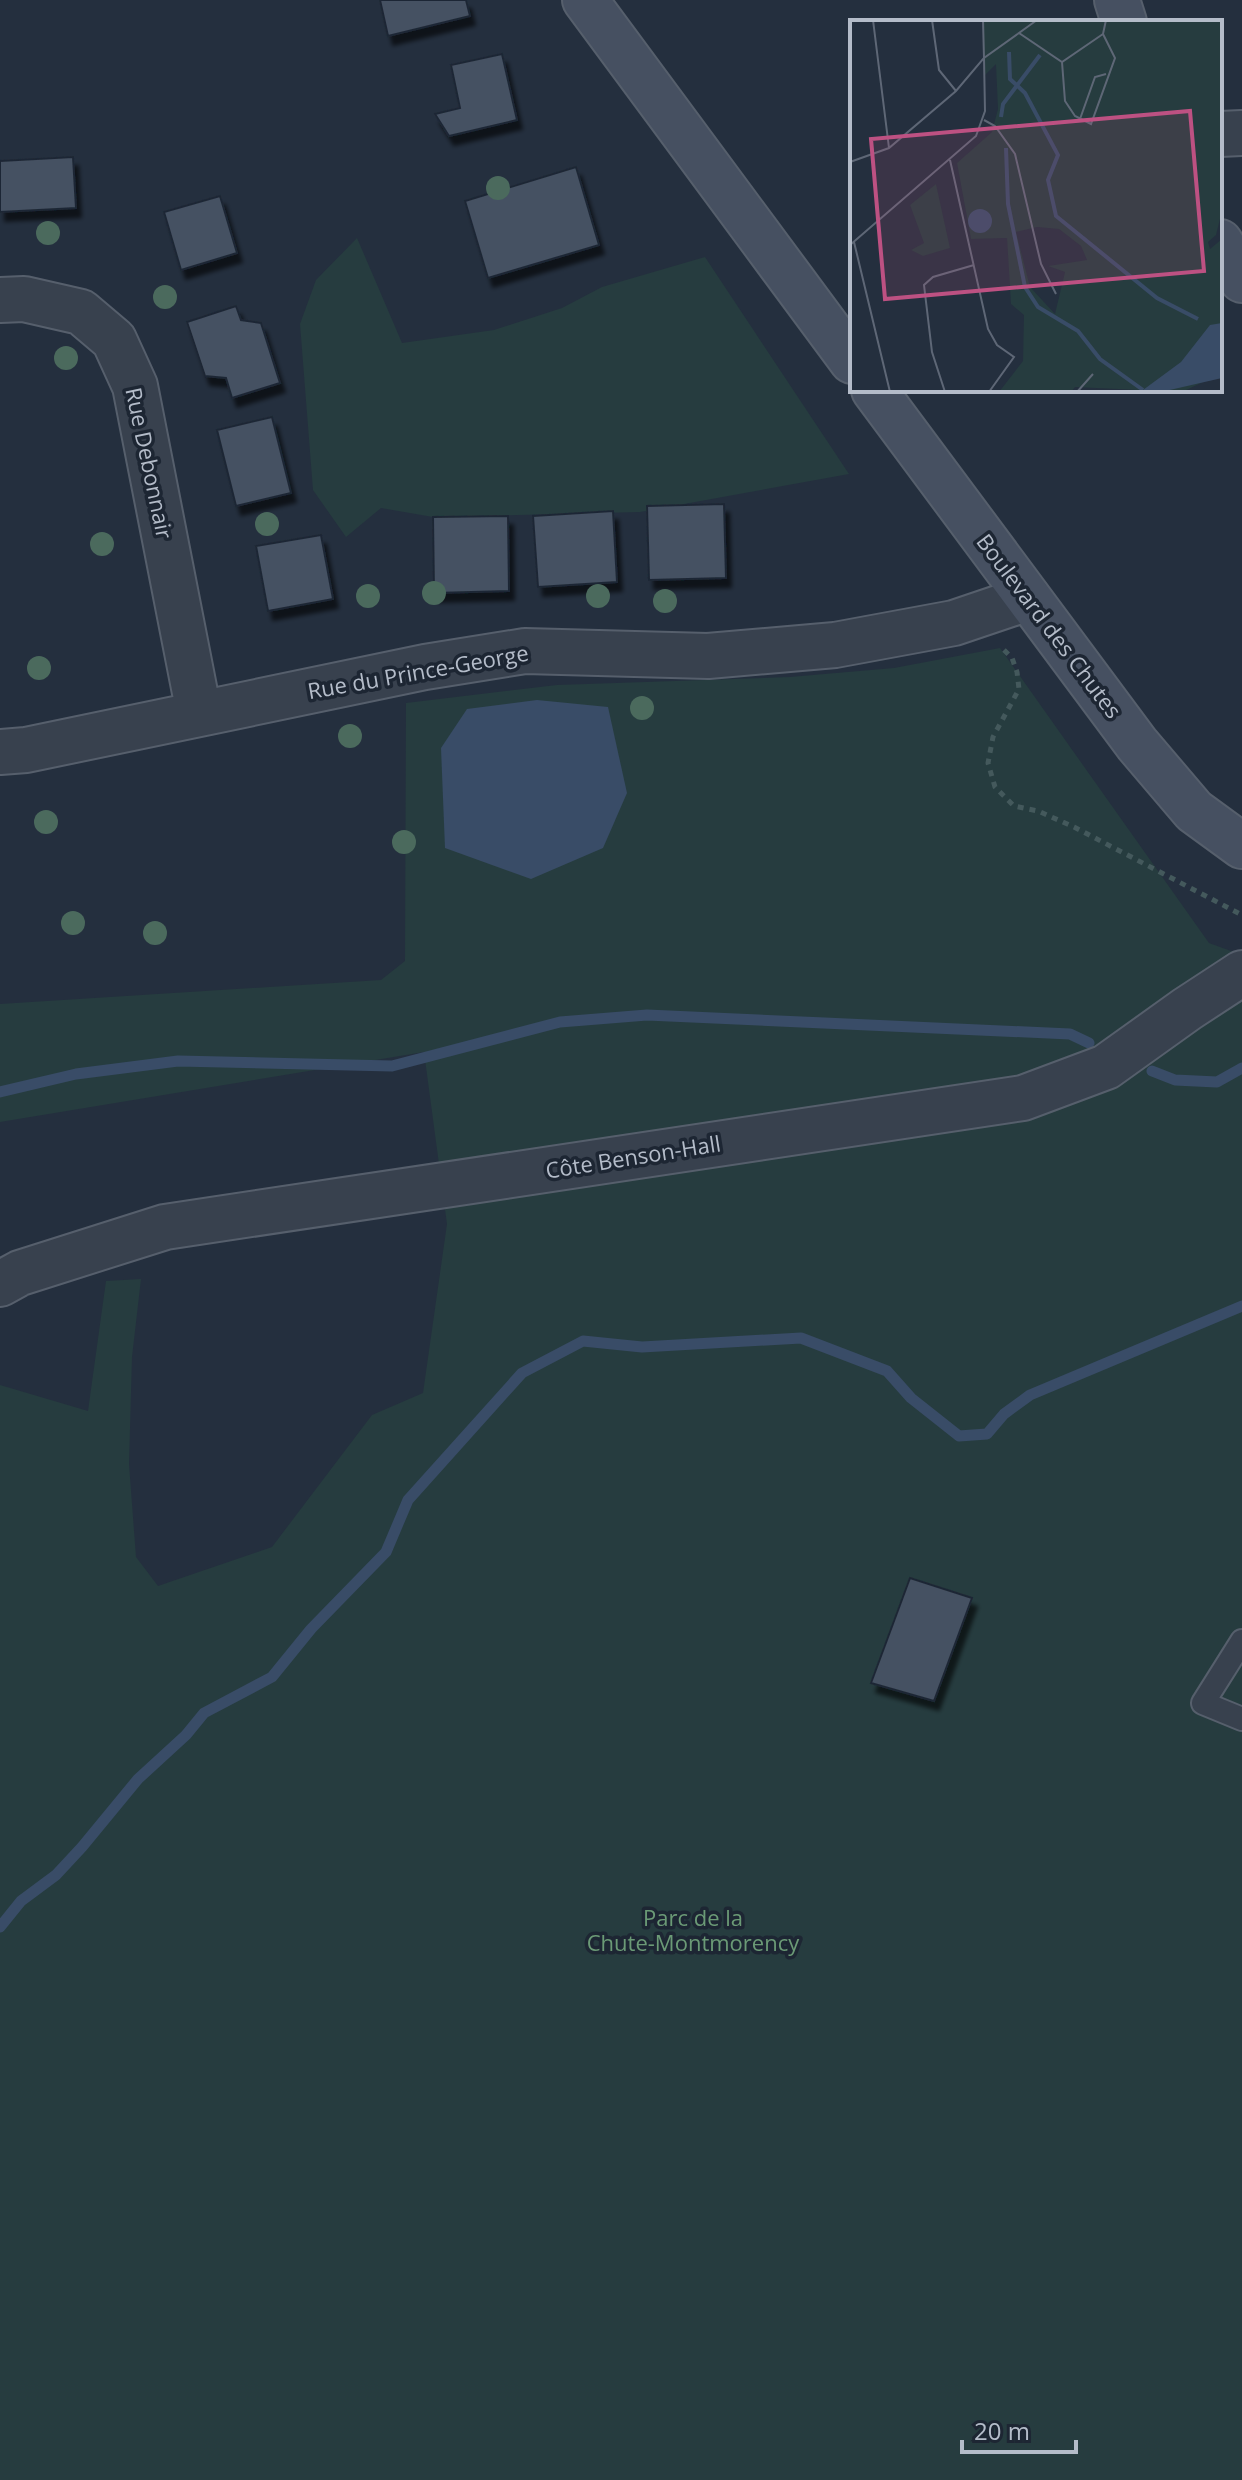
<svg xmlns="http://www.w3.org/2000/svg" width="1242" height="2480" viewBox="0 0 1242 2480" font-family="'Open Sans',sans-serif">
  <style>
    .green { fill: #263c3f }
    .water { fill: #394c67 }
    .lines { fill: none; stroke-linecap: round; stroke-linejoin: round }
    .stream { stroke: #394c67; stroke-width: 11 }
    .building { fill: #455162; stroke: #1f2835; stroke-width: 2; filter: url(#shadow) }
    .lane-casing { stroke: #565f6c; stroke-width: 26 }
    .street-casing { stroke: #565f6c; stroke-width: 48 }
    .secondary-casing { stroke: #565f6c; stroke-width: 48 }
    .path { stroke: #44595c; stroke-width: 5; stroke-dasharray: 6 6; stroke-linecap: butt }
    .lane { stroke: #38414e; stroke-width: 22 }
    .street { stroke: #38414e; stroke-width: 44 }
    .secondary { stroke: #465061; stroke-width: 44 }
    .tree { fill: #4b6a5d }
    .labels { text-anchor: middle; stroke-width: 7; stroke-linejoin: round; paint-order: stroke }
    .street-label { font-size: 22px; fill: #b4bcc9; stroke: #1d2633 }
    .park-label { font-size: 22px; fill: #6b9a76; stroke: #1d2633 }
    .inset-river { fill: none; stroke: #394c67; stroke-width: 4 }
    .inset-road { fill: none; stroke: #5e6776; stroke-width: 2 }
    .view { fill: #bd5182; fill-opacity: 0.15; stroke: #bd5182; stroke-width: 4 }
    .inset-edge { fill: none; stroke: #b4bcc9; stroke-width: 4 }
  </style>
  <defs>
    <filter id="shadow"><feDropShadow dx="5" dy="9" stdDeviation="2" flood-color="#0009"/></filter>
  </defs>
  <rect width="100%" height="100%" fill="#242f3e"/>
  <path class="green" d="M357 238 402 343 494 330 562 308 602 287 705 257 849 474 640 512 433 517 381 508 346 537 313 490 300 324 316 280Z
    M1000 648 1209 943 1242 955V2480H0V1385L88 1411 106 1281 141 1279 132 1357 129 1464 136 1557 158 1586 272 1547 372 1415 423 1393 447 1224 424 1052 0 1122V1004L381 980 405 961 406 703 557 685 790 677 894 668Z"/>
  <path class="water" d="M537 700 608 707 627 793 603 848 531 879 445 848 441 748 467 709Z"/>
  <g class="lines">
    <path class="stream" d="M1152 1071 1175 1080 1217 1082 1242 1068
      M0 1092 76 1074 178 1061 392 1066 560 1022 647 1015 1070 1034 1089 1043
      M0 1927 21 1901 56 1875 82 1847 138 1779 186 1735 204 1713 272 1677 311 1629 386 1552 408 1500 522 1373 583 1341 642 1347 801 1338 887 1371 911 1398 959 1436 987 1434 1004 1414 1030 1395 1242 1306"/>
  </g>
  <path class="building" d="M380 0H466L470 16 388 36Z
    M502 54 517 120 449 136 435 114 460 108 451 65Z
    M73 157 76 208 0 212V161Z
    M576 167 599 245 488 278 465 201Z
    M220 196 237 253 181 270 164 212Z
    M236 306 241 320 261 323 280 383 232 398 226 378 205 376 187 322Z
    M272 417 291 493 236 506 217 430Z
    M724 504 726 578 649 580 647 506Z
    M613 511 617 582 538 587 533 516Z
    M508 516 509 591 434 593 433 517Z
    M321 535 333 599 268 611 256 546Z
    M910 1578 972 1598 934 1701 871 1683Z"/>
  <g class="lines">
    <g class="lane-casing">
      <path id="lane" d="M1242 1641 1203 1703 1242 1719"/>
    </g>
    <g class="street-casing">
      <path id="street" d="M1220 134 1242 133
        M0 300 24 299 81 312 114 340 135 386 199 713
        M0 752 26 750 425 667 525 651 708 656 835 645 954 623 1028 598
        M0 1284 20 1273 165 1227 1023 1098 1106 1067 1187 1009 1242 973"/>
    </g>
    <g class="secondary-casing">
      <path id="secondary" d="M585 0 852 361
        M1117 0 1124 22
        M1220 242 1242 280
        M874 390 1137 744 1194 811 1242 846"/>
    </g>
    <path class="path" d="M1004 650 1012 658 1017 672 1019 689 993 737 988 763 995 787 1014 806 1038 811 1074 827 1242 915"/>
    <use href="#lane" class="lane"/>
    <use href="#street" class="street"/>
    <use href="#secondary" class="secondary"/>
  </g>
  <g class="tree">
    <circle cx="498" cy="188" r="12"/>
    <circle cx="48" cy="233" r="12"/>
    <circle cx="165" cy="297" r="12"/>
    <circle cx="66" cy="358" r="12"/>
    <circle cx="267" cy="524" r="12"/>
    <circle cx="102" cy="544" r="12"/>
    <circle cx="434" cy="593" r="12"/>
    <circle cx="368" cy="596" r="12"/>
    <circle cx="598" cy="596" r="12"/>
    <circle cx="665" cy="601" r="12"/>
    <circle cx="39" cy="668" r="12"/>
    <circle cx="642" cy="708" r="12"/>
    <circle cx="350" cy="736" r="12"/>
    <circle cx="46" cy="822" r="12"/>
    <circle cx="404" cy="842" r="12"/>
    <circle cx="73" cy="923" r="12"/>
    <circle cx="155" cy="933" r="12"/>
  </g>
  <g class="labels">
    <g class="street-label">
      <text transform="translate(149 463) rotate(78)" y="8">Rue Debonnair</text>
      <text transform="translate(1049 626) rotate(53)" y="8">Boulevard des Chutes</text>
      <text transform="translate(418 672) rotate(-10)" y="8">Rue du Prince-George</text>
      <text transform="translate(633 1157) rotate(-9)" y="8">Côte Benson-Hall</text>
    </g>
    <g class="park-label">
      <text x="693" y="1926">Parc de la<tspan x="693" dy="25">Chute-Montmorency</tspan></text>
    </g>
  </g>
  <g transform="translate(850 20)">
    <rect width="372" height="372" fill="#242f3e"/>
    <path d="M133 0H372V191L366 215 358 222 360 229 372 219V353L332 372 225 367 221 372H149L173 341 174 295 161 284 157 218 121 219 107 143 142 112 148 89 146 44 135 55ZM187 207 209 209 231 226 237 240 198 246 215 252 205 294 180 267 166 212ZM86 164 100 228 73 236 61 230 74 223 60 185Z" fill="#263c3f" fill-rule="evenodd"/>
    <path d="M118 201a12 12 0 1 1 24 0a12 12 0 1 1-24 0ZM372 303V358L311 372 293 370 331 342 360 305Z" fill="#394c67"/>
    <path class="inset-river" d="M159 32 160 59 175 73 208 135 198 160 206 196 307 278 348 299M151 97 153 84 190 35M156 128 158 184 175 267 188 287 228 311 250 339 293 370"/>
    <path class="inset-road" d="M23 0 39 128M82 0 89 50 106 71M187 0 169 13 212 42 253 14 256 0M212 42 215 81 225 96 241 104 265 38 253 14M230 99 245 57 256 54M134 100 145 106 165 134 191 244 206 274M100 140 138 309 147 325 164 337 139 372M0 142 39 128 106 71 134 38 133 0M4 222 40 372M0 225 126 116 135 91 134 38 169 13M95 372 82 332 74 265 83 257 124 245M227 372 243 354"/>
    <path class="view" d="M340 91 354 251 35 279 21 119Z"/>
    <rect width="372" height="372" class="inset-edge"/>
  </g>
  <path d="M962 2440v12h114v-12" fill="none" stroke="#b4bcc9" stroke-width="4"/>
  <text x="974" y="2440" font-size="24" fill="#b4bcc9" stroke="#1d2633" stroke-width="6" paint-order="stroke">20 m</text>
</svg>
